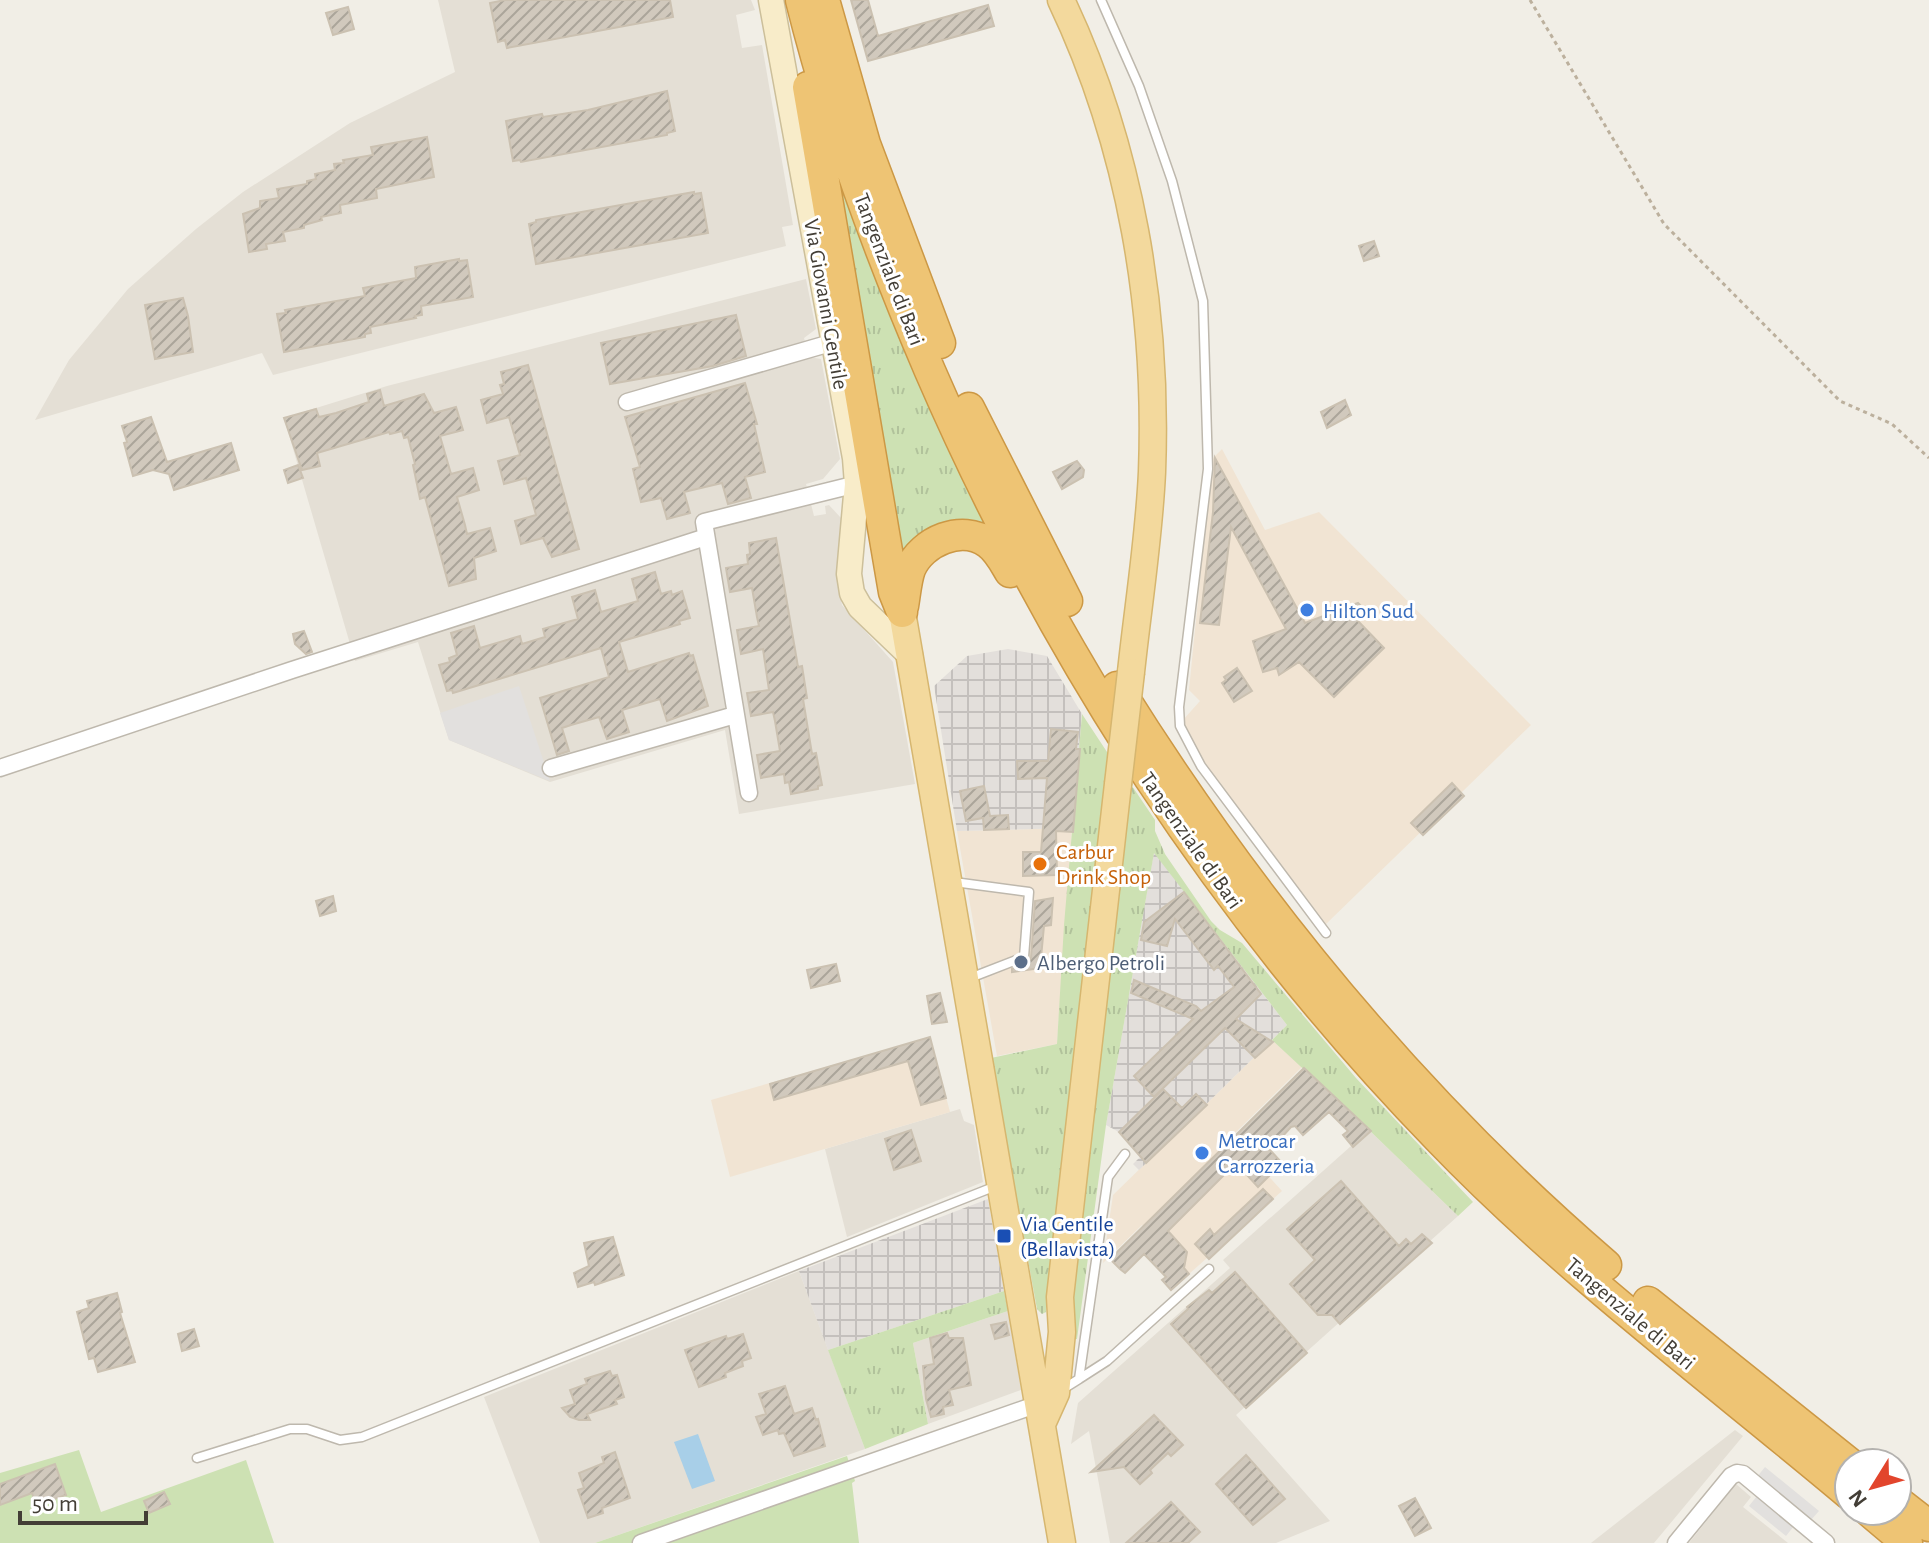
<svg xmlns="http://www.w3.org/2000/svg" width="1929" height="1543" viewBox="0 0 1929 1543" font-family="'Alegreya Sans',sans-serif">
  <style>
    .residential { fill: #e4dfd5 }
    .commercial { fill: #f1e4d3 }
    .industrial { fill: url(#industrial-grid) }
    .grass { fill: url(#grass-tufts) }
    .pitch { fill: #cde1b3 }
    .parking { fill: #e2e0de }
    .water { fill: #a8cfe8 }
    .building { fill: url(#building-hatch); stroke: #cbc1b1; stroke-width: 2 }
    .lines { fill: none; stroke-linecap: round; stroke-linejoin: round }
    .lane-casing { stroke: #beb8ad; stroke-width: 11 }
    .street-casing { stroke: #beb8ad; stroke-width: 19 }
    .secondary-casing { stroke: #ccbf9a; stroke-width: 27 }
    .primary-casing { stroke: #d6b66f; stroke-width: 29 }
    .highway-casing { stroke: #cc9845; stroke-width: 33 }
    .path { stroke: #bcb09d; stroke-width: 3; stroke-dasharray: 4 4; stroke-linecap: butt }
    .lane { stroke: #fff; stroke-width: 8 }
    .street { stroke: #fff; stroke-width: 16 }
    .secondary { stroke: #f8ecc9; stroke-width: 24 }
    .primary { stroke: #f3d99d; stroke-width: 26 }
    .highway { stroke: #eec474; stroke-width: 30 }
    .primary-bridge-casing { stroke: #d6b66f; stroke-width: 29; stroke-linecap: butt }
    .primary-bridge { stroke: #f3d99d; stroke-width: 26 }
    .shop-dot { fill: #3f7fe0; stroke: #fff; stroke-width: 3 }
    .food-dot { fill: #e8710a; stroke: #fff; stroke-width: 3 }
    .service-dot { fill: #5c6f8a; stroke: #fff; stroke-width: 3 }
    .transit-dot { fill: #1a4fb4; stroke: #fff; stroke-width: 3 }
    .labels { text-anchor: middle; stroke-width: 6; stroke-linejoin: round; paint-order: stroke }
    .street-label { font-size: 22px; fill: #433e36; stroke: #fff }
    .shop-label { font-size: 22px; fill: #366cbe; stroke: #fff; text-anchor: start }
    .food-label { font-size: 22px; fill: #c56008; stroke: #fff; text-anchor: start }
    .service-label { font-size: 22px; fill: #4e5e75; stroke: #fff; text-anchor: start }
    .transit-label { font-size: 22px; fill: #164399; stroke: #fff; text-anchor: start }
  </style>
  <defs>
    <pattern id="industrial-grid" width="8" height="8" patternUnits="userSpaceOnUse" patternTransform="scale(2)"><rect width="8" height="8" fill="#e3dfdb"/><path d="M0 4h8M4 0v8" fill="none" stroke="#c4c0bd"/></pattern>
    <pattern id="grass-tufts" width="24" height="20" patternUnits="userSpaceOnUse" patternTransform="scale(2)"><rect width="24" height="20" fill="#cde1b3"/><path d="M3 7l-1-3M5 7V3M7 7l1-3M15 17l-1-3M17 17v-4M19 17l1-3" fill="none" stroke="#b1c29b"/></pattern>
    <pattern id="building-hatch" width="6" height="6" patternUnits="userSpaceOnUse" patternTransform="scale(2)"><rect width="6" height="6" fill="#d1c9bd"/><path d="M-1 1l2-2M0 6l6-6M5 7l2-2" fill="none" stroke="#aba59a"/></pattern>
  </defs>
  <rect width="100%" height="100%" fill="#f1eee6"/>
  <path class="residential" d="M438 0H751L755 10 736 15 742 48 762 45 793 225 782 227 786 246 273 375 262 353 35 420 69 360 128 289 196 229 243 192 350 123 455 72Z
    M806 279 816 329 804 338 809 357 821 359 840 459 823 479 806 484 814 516 826 514 825 506 829 505 841 518 837 579 842 605 893 662 915 784 739 814 725 730 550 782 449 740 418 642 355 661 284 418 387 386Z
    M960 1109 964 1121 974 1125 983 1182 847 1237 825 1149Z
    M1369 1130 1458 1216 1236 1415 1330 1521 1276 1543H1110L1089 1431 1071 1444 1078 1403 1230 1268 1223 1260Z
    M799 1271 865 1449 595 1543H540L484 1397Z
    M1008 1311 1021 1390 928 1424 913 1343Z
    M1735 1430 1743 1436 1654 1543H1591Z
    M1736 1484 1751 1497 1743 1507 1788 1543H1689Z"/>
  <path class="commercial" d="M1222 449 1265 530 1319 512 1531 725 1325 925 1201 759 1191 744 1183 720 1200 701 1189 690 1212 459Z
    M1072 828 1057 1044 997 1056 957 831Z
    M930 1037 950 1112 730 1177 711 1100Z
    M1272 1040 1302 1067 1232 1136 1282 1191 1189 1274 1142 1225 1103 1263 1113 1195Z"/>
  <path class="industrial" d="M1008 649 1047 656 1082 714 1072 828 957 831 934 686 967 656Z
    M1154 852 1287 1025 1139 1170 1133 1164 1140 1157 1117 1131 1106 1125Z
    M988 1199 1004 1291 828 1350 799 1271Z"/>
  <path class="grass" d="M826 138 914 369 990 532 904 565Z
    M1082 714 1109 755 1046 1312 1042 1314 1037 1309 991 1058 1057 1044 1064 925Z
    M1130 783 1155 820V831L1165 854 1211 921 1220 930 1242 943 1356 1078 1473 1202 1458 1216 1369 1130 1272 1040 1287 1025 1154 853 1106 1125 1077 1339H1068Z
    M1004 1291 1008 1311 913 1343 928 1424 865 1449 828 1350Z"/>
  <path class="pitch" d="M79 1450 101 1512 246 1460 274 1543H0V1473Z
    M847 1456 855 1481 852 1483 859 1543H595Z"/>
  <path class="parking" d="M519 686 550 781 449 740 440 713Z
    M1765 1467 1819 1511 1811 1520 1757 1477Z
    M1757 1496 1794 1526 1786 1536 1749 1506Z"/>
  <path class="water" d="M698 1434 715 1481 692 1489 674 1442Z"/>
  <path class="building" d="M505 0H670L673 17 507 48 505 40 498 42 490 3Z
    M851 0H868L878 36 988 5 994 26 868 61Z
    M348 7 354 29 333 35 326 13Z
    M667 91 675 131 667 133V135L521 162 520 160 513 161 506 121 542 114 543 117 588 110Z
    M427 137 434 177 376 189 377 198 340 205 341 213 321 217 322 220 304 225V228L283 232 285 241 266 244 267 249 249 252 243 214 260 208V201L279 198 277 189 307 184V181L316 179 315 174 335 170 334 164 344 163 343 160 373 155 371 147Z
    M694 192V194L701 193 708 233 536 264 529 224 536 222V220Z
    M1374 241 1379 256 1364 261 1359 246Z
    M459 259V261L467 260 473 297 421 306 422 315 415 316 416 318 370 327 371 333 365 334V337L284 352 277 314 286 313 285 310 365 296 363 288 416 278 415 267Z
    M183 298 188 316 193 352 155 359 145 305Z
    M736 315 746 356 713 366 610 384 601 343Z
    M528 365 579 549 552 557 543 538 521 544 515 521 536 515 526 478 504 484 498 461 520 455 509 417 487 423 481 400 503 394 500 385 504 384 501 372Z
    M745 383 757 424H754L765 472 745 477 751 498 728 504 722 483 684 492 690 513 667 519 661 498 641 502 633 469 640 467 625 417Z
    M380 390 384 406 424 394 434 413 456 407 463 430 440 436 451 474 473 468 479 490 457 497 465 525 467 534 490 528 496 551 474 558 476 579 449 586 425 497 420 499 413 465 415 464 408 437 404 438 402 431 390 434 389 432 317 453 320 466 302 470 284 418 316 409 319 417 336 413 369 402 367 394Z
    M1345 400 1351 415 1327 428 1321 412Z
    M151 417 167 462 231 443 239 470 174 490 169 474 153 470 133 476 124 443 127 442 122 426Z
    M1215 458 1305 623 1358 603 1366 611 1357 620 1384 648 1334 697 1299 662 1279 675 1277 668 1263 672 1253 641 1286 629 1231 527 1219 625 1200 623 1213 512Z
    M1077 461 1084 470 1083 477 1062 489 1053 472Z
    M298 465 303 478 288 483 284 470Z
    M776 538 798 667 802 666 807 698 803 699 812 754 816 753 822 785 818 786V789L791 794 789 782 785 783 784 774 761 778 757 755 780 751 775 721 773 712 751 716 747 693 769 690 763 649 741 654 737 630 759 626 757 617 752 588 730 592 726 568 748 564 747 555 750 554 749 543Z
    M655 572 661 594 671 591 672 595 682 591 690 618 679 621 680 624 619 642 628 672 689 653 690 656 693 655 708 706 667 721 660 699 622 710 629 732 607 739 599 717 571 725 562 728 569 751 557 755 540 698 609 677 601 648 453 693 452 690 447 691 439 665 450 662 449 658 457 655 451 633 474 626 480 648 520 636 522 644 545 637 543 629 578 619 572 597 595 590 601 612 638 601 632 579Z
    M304 631 312 652 306 654 295 644 293 634Z
    M1237 668 1252 691 1234 702 1222 683 1226 680 1224 677Z
    M1051 729 1078 732 1076 749H1080L1073 832 1056 831 1057 875 1023 876V852H1041L1047 778 1018 779 1017 761H1048Z
    M1452 783 1464 796 1423 835 1411 823Z
    M984 786 990 816 1008 815 1009 829 984 830 983 818 966 821 960 791Z
    M1184 892 1261 994 1236 1019 1273 1042 1255 1058 1225 1028 1154 1097 1134 1076 1193 1019 1131 993 1134 980 1196 1006 1201 1011 1234 987 1218 966 1214 970 1175 919 1167 946 1141 940 1144 922Z
    M333 896 336 911 320 916 316 901Z
    M1053 898 1051 925 1044 926 1040 968 1012 972V969L1027 963 1031 958 1035 901Z
    M836 964 840 981 811 988 807 970Z
    M940 993 947 1022 932 1024 927 996Z
    M930 1037 946 1098 921 1105 908 1061 774 1100 770 1084Z
    M1304 1068 1371 1131 1353 1147 1343 1135 1348 1131 1329 1112 1303 1135 1295 1126 1291 1127 1270 1150 1282 1163 1258 1187 1236 1163 1168 1231 1187 1252 1184 1268 1189 1274 1171 1290 1162 1280 1166 1277 1144 1254 1125 1273 1120 1269 1110 1259Z
    M1163 1089 1182 1108 1196 1094 1207 1105 1146 1163 1119 1132Z
    M911 1130 921 1161 894 1170 885 1139Z
    M1341 1181 1399 1246 1406 1239 1411 1244 1422 1234 1432 1243 1340 1324 1332 1315H1318L1290 1284 1315 1260 1287 1229Z
    M1263 1189 1273 1199 1209 1259 1195 1244 1210 1229 1214 1235Z
    M613 1237 624 1275 595 1285 594 1282 578 1287 574 1273 589 1266 584 1243Z
    M1235 1272 1307 1353 1246 1408 1171 1324 1188 1309 1187 1307 1209 1290 1212 1293Z
    M117 1293 122 1312 120 1313 135 1362 98 1372 94 1358 89 1359 77 1312 89 1308 87 1301Z
    M1006 1322 1009 1335 995 1339 991 1325Z
    M194 1329 199 1346 182 1351 178 1334Z
    M947 1333 949 1338H963L971 1385 949 1390 953 1405 943 1407 944 1414 931 1417 926 1399 923 1366 934 1364 930 1338Z
    M743 1334 751 1358 742 1361 743 1366 725 1373 726 1377 699 1387 685 1350 726 1336 727 1339Z
    M610 1371 612 1376 617 1375 624 1397 615 1400 617 1404 587 1414 590 1420H579L570 1417 562 1408 575 1404 570 1390 587 1384 585 1379Z
    M785 1386 794 1414 812 1408 816 1420 818 1419 825 1446 794 1456 784 1433 779 1434 778 1430 763 1435 756 1417 766 1414 759 1394Z
    M1154 1415 1183 1445 1171 1456 1168 1453 1150 1470 1152 1473 1140 1484 1124 1467 1091 1472Z
    M615 1452 630 1498 602 1508 603 1513 588 1518 578 1490 584 1488 579 1473 604 1463 602 1457Z
    M1246 1455 1285 1499 1253 1525 1216 1484Z
    M55 1464 66 1495 36 1505 32 1493 0 1505V1484Z
    M164 1492 170 1504 149 1513 144 1501Z
    M1415 1498 1431 1528 1415 1536 1399 1506Z
    M1171 1502 1200 1532 1188 1543H1126Z"/>
  <g class="lines">
    <g class="lane-casing">
      <path id="lane" d="M1101 0 1139 86 1172 181 1203 301 1208 469 1179 707 1180 726 1201 766 1326 933
        M954 882 1029 892 1024 957 970 978
        M1079 1379 1107 1361 1209 1269
        M1063 1389 1079 1379 1108 1177 1125 1154
        M197 1458 290 1429H307L340 1440 362 1437 996 1186"/>
    </g>
    <g class="street-casing">
      <path id="street" d="M627 402 834 342
        M0 768 292 670 706 537
        M551 768 735 715
        M749 793 704 522 857 484
        M641 1543 1038 1404
        M1676 1543 1731 1476 1737 1473 1743 1474 1826 1543"/>
    </g>
    <g class="secondary-casing">
      <path id="secondary" d="M771 0 855 458 857 484 849 574 852 593 860 607 910 655"/>
    </g>
    <g class="primary-casing">
      <path id="primary" d="M1061 0C1131 147 1158 311 1152 472 1149 539 1138 606 1131 672
        M902 612 1062 1543
        M1042 1424 1056 1393 1062 1332 1060 1297 1118 784"/>
    </g>
    <g class="highway-casing">
      <path id="highway" d="M801 0C833 128 878 250 930 371 1053 655 1223 917 1439 1139 1564 1269 1711 1378 1849 1494
        M824 0 865 144 940 343
        M808 87 894 592 902 612
        M969 408 1067 601
        M903 606C905 595 906 580 910 569 922 541 962 524 988 543 998 550 1004 562 1010 572
        M1117 687C1252 903 1413 1099 1606 1265
        M1648 1302 1849 1463
        M1897 1501 1929 1526
        M1869 1511 1907 1543"/>
    </g>
    <path class="path" d="M1530 0 1664 224 1840 401 1892 424 1929 458"/>
    <use href="#lane" class="lane"/>
    <use href="#street" class="street"/>
    <use href="#secondary" class="secondary"/>
    <use href="#primary" class="primary"/>
    <use href="#highway" class="highway"/>
    <g class="primary-bridge-casing">
      <path id="primary-bridge" d="M1118 784 1131 672"/>
    </g>
    <use href="#primary-bridge" class="primary-bridge"/>
  </g>
  <g class="shop-dot">
    <circle cx="1307" cy="610" r="8"/>
    <circle cx="1202" cy="1153" r="8"/>
  </g>
  <circle class="food-dot" cx="1040" cy="864" r="8"/>
  <circle class="service-dot" cx="1021" cy="962" r="8"/>
  <rect class="transit-dot" x="996" y="1228" width="16" height="16" rx="4"/>
  <g class="labels">
    <g class="street-label">
      <text transform="translate(890 269) rotate(69)" y="8">Tangenziale di Bari</text>
      <text transform="translate(827 304) rotate(80)" y="8">Via Giovanni Gentile</text>
      <text transform="translate(1192 840) rotate(55)" y="8">Tangenziale di Bari</text>
      <text transform="translate(1631 1313) rotate(40)" y="8">Tangenziale di Bari</text>
    </g>
    <g class="shop-label">
      <text x="1323" y="618">Hilton Sud</text>
      <text x="1218" y="1148">Metrocar<tspan x="1218" dy="25">Carrozzeria</tspan></text>
    </g>
    <g class="food-label">
      <text x="1056" y="859">Carbur<tspan x="1056" dy="25">Drink Shop</tspan></text>
    </g>
    <g class="service-label">
      <text x="1037" y="970">Albergo Petroli</text>
    </g>
    <g class="transit-label">
      <text x="1020" y="1231">Via Gentile<tspan x="1020" dy="25">(Bellavista)</tspan></text>
    </g>
  </g>
  <g transform="translate(1873 1487) rotate(233)"><circle r="38" fill="#ffffff" stroke="#b4b2af" stroke-width="2"/>
  <path d="M0-6L14 30L0 20L-14 30Z" fill="#e2452c"/>
  <text y="-12" font-size="22" font-weight="bold" text-anchor="middle" fill="#433e36">N</text>
  </g>
  <path d="M20 1511v12h126v-12" fill="none" stroke="#433e36" stroke-width="4"/>
  <text x="32" y="1511" font-size="24" fill="#433e36" stroke="#ffffff" stroke-width="6" paint-order="stroke">50 m</text>
</svg>
